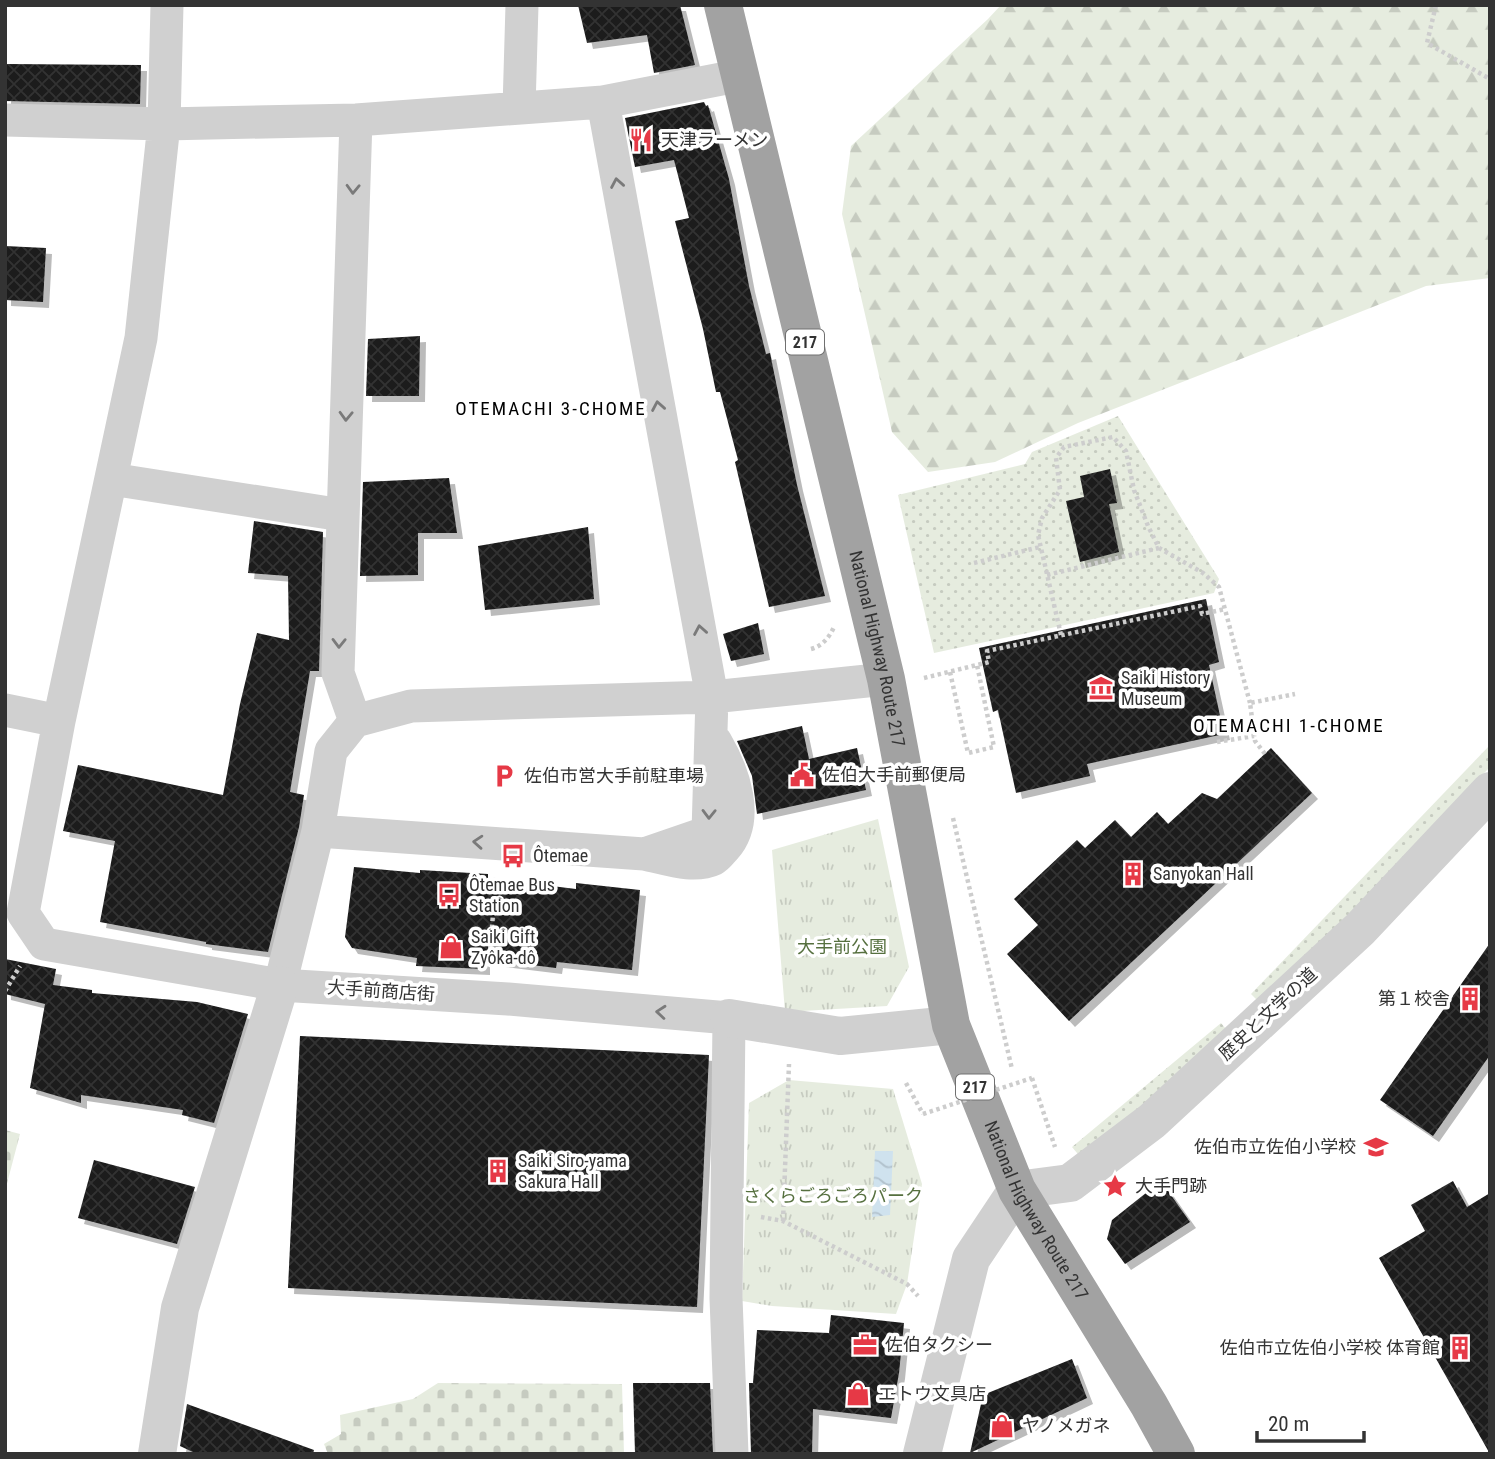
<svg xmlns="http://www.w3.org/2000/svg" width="1495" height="1459" viewBox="0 0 1495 1459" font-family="'Roboto Condensed','Noto Sans JP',sans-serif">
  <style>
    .grass { fill: url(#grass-tufts) }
    .forest { fill: url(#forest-firs) }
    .cemetery { fill: url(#cemetery-stones) }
    .garden { fill: url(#garden-dots) }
    .water { fill: url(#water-waves) }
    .building { fill: url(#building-cross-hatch); filter: url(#shadow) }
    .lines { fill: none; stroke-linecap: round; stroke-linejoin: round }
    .path { stroke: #cdcdcd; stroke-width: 4.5; stroke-dasharray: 3.5 3.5; stroke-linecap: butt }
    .minor { stroke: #d0d0d0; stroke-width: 33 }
    .tertiary { stroke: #d0d0d0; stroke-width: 38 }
    .trunk { stroke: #a2a2a2; stroke-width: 38 }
    .path-bridge { stroke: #cdcdcd; stroke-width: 4.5; stroke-dasharray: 3.5 3.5; stroke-linecap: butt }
    .oneway { stroke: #7a7a7a }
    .labels { text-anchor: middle; stroke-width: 7; stroke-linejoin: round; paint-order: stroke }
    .shield { fill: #fff; stroke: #707070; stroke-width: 2 }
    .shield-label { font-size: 16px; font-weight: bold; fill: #333 }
    .poi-label { font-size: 18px; fill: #333; stroke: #fff; text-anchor: start }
    .street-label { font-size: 18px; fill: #333; stroke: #fff }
    .park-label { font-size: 18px; fill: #56703f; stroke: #fff }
    .neighbourhood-label { font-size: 19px; letter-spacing: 2px; fill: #000; stroke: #fff }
  </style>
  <defs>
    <pattern id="grass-tufts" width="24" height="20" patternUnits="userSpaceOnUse" patternTransform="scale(1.75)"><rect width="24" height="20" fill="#e6ecdf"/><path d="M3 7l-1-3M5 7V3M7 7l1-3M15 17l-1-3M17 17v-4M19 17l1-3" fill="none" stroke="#c6cbc0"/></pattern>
    <pattern id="forest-firs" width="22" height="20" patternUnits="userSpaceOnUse" patternTransform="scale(1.75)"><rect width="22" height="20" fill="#e6ecdf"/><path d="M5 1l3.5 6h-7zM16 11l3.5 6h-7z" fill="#c6cbc0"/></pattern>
    <pattern id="cemetery-stones" width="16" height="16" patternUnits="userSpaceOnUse" patternTransform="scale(1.75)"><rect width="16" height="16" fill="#e6ecdf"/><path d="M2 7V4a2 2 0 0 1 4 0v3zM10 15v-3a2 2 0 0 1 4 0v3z" fill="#c6cbc0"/></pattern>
    <pattern id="garden-dots" width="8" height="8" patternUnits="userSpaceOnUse" patternTransform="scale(1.75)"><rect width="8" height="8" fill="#e6ecdf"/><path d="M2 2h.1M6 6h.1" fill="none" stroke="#c6cbc0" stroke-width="1.8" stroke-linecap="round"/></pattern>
    <pattern id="water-waves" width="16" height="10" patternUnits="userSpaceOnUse" patternTransform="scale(1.75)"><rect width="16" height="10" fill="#cfe2ee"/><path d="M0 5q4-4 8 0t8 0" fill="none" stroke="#b2c2cd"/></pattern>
    <pattern id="building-cross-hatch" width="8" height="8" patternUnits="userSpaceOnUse" patternTransform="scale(1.75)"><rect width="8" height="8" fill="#1a1a1a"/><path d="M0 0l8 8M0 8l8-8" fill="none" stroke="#333"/></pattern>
    <filter id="shadow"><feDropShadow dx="6" dy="6" stdDeviation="0" flood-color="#0004"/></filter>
  </defs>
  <rect width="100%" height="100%" fill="#fff"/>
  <path class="grass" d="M878 819 909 967 887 1006 785 1012 772 850Z
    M789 1080 893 1089 922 1184 907 1284 896 1314 772 1306 742 1301 749 1103Z"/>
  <path class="forest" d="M1001 5H1490V278L1426 286 1078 423 995 462 928 472 892 432 842 214 851 146 988 19Z"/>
  <path class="cemetery" d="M5 1130 20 1134 5 1191Z
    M438 1383 622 1384 624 1454H328L324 1444 341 1434 340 1415 413 1399Z"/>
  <path class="garden" d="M1118 416 1219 579 1214 593 934 653 898 495 1025 464 1032 452Z
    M1490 745V767L1262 1005 1251 994Z
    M1221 1023 1231 1035 1082 1159 1072 1147Z"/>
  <path class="water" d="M875 1151H893L890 1215 872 1217Z"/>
  <path class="building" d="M578 5H680L695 65 654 73 647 35 587 43Z
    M5 64 141 65 140 104 5 101Z
    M704 102 706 106 708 105 729 179 749 286 766 354 770 353 797 485 825 596 769 607 735 462 738 460 720 392H716L703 329 675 221 689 218 674 160 635 167 625 118Z
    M5 246 46 248 43 302 5 300Z
    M420 336 419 396H366L368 339Z
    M1110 469 1117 503 1109 504 1119 552 1080 562 1066 501 1084 497 1080 476Z
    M449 478 457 533H418V575L360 576 363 482Z
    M254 521 323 532 319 671H310L290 792 304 795 299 827 268 952 206 944V942L100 922 115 841 63 831 78 765 223 795 240 704 257 633 289 640 288 576 248 573Z
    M588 527 594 599 485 610 478 546Z
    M1206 599 1219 662 1209 665 1224 734 1087 764 1090 776 1016 793 998 710 993 712 979 648Z
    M758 623 764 654 731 661 723 634Z
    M802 726 809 759 857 748 866 790 757 814 752 776 737 741Z
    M1271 748 1312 793 1069 1021 1007 954 1038 925 1014 899 1077 840 1085 848 1115 820 1131 837 1157 812 1168 824 1202 793 1217 799Z
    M354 867 420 873V870L488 874V878L576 889V883L640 890 632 970 557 962 556 968 484 959V969L416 966 417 958 352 948 345 937Z
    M1490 943V1055L1433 1136 1380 1100Z
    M5 959 56 969 53 985 92 990V993L197 1002 248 1014 214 1123 182 1115 183 1110 81 1095V1103L30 1088 45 1004 5 994Z
    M300 1036 709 1055 697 1307 288 1288Z
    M94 1160 195 1187 177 1244 78 1218Z
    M1161 1181 1190 1222 1125 1264 1107 1239 1112 1220Z
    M1453 1181 1467 1207 1490 1193V1454L1379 1258 1425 1231 1411 1205Z
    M831 1315 904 1323 899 1373 891 1418 813 1409 812 1454H751L749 1383H753L757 1330 829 1333Z
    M1072 1359 1087 1398 970 1453 983 1395Z
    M633 1383H710L713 1454H635Z
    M187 1404 314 1450 313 1454H197L180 1446Z"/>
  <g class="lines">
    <path class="path" d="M1436 5 1427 43 1490 79
      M974 563 1040 547
      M1047 575 1159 548
      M1061 635 1038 535 1042 518 1060 490 1056 458 1064 447 1113 437 1126 451 1134 490 1148 526 1159 548 1203 573 1219 587 1250 703
      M811 649C822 646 829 638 834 627
      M950 672 968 753 994 747 977 665
      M924 678 989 662 987 651 1200 606 1202 614 1225 609
      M1217 742 1254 736
      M1265 754 1255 741 1250 703 1295 694
      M953 818 1012 1069
      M489 963 496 878
      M5 991 20 966
      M1032 1078 1055 1147
      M906 1083 923 1114
      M761 1217 783 1221 907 1284 918 1296
      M783 1221 789 1064"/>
    <path class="minor" d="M167 5 164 124 141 338 59 721 23 913 44 944 280 985 508 999 729 1018 726 1298 732 1454
      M519 108 522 5
      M5 120 164 124 356 120 603 102 742 75
      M111 479 342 515
      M5 710 59 721
      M355 721 338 673 356 120
      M318 831 644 854 708 832 712 697 603 102
      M644 854C665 858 693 869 714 859 718 857 722 851 725 848 751 819 733 771 716 742
      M280 985 318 831 331 751 355 721 411 706 712 697 886 679"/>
    <path class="tertiary" d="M729 1018 840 1036 951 1025
      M157 1454 180 1308 280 985
      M922 1454 971 1259 1017 1190 1070 1183 1152 1121 1360 929 1490 791"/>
    <path class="trunk" id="s1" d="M723 5 886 679 951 1025 1017 1190 1149 1405 1176 1454"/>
    <path class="path-bridge" d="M923 1114 1032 1078"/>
  </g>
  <defs><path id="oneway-chevron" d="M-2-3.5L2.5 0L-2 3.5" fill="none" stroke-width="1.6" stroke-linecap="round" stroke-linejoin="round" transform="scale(1.75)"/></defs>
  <g class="oneway">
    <use href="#oneway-chevron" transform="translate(617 183) rotate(-100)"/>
    <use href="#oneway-chevron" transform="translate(353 189) rotate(92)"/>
    <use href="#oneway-chevron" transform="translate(658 406) rotate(-100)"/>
    <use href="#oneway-chevron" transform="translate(346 416) rotate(92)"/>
    <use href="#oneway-chevron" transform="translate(700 630) rotate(-100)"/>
    <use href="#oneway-chevron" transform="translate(339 643) rotate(91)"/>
    <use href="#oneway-chevron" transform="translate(709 814) rotate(91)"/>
    <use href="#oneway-chevron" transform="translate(478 842) rotate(-176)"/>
    <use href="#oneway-chevron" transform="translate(661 1012) rotate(-175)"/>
  </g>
  <defs>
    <g id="restaurant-bare" transform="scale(1.89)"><path d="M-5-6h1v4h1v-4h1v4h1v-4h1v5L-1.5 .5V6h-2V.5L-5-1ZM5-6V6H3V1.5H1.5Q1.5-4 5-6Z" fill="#e63946" stroke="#fff" stroke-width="2.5" paint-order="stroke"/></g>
    <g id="museum-bare" transform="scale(1.89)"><path d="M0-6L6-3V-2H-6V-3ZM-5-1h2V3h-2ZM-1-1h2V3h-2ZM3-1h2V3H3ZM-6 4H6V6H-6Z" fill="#e63946" stroke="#fff" stroke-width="2.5" paint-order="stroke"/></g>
    <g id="civic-bare" transform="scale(1.89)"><path d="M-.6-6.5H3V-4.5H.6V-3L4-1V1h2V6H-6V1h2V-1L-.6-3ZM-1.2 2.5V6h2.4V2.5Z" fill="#e63946" stroke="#fff" stroke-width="2.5" paint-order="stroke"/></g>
    <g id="parking-bare" transform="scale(1.89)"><path d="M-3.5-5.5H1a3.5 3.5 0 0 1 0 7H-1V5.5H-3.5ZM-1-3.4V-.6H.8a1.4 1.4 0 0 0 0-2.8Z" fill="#e63946" stroke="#fff" stroke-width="2.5" paint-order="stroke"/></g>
    <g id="bus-bare" transform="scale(1.89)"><path d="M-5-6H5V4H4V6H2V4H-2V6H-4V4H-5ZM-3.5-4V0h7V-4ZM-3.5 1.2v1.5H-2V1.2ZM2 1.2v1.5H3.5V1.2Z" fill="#e63946" stroke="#fff" stroke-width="2.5" paint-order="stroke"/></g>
    <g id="building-bare" transform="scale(1.89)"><path d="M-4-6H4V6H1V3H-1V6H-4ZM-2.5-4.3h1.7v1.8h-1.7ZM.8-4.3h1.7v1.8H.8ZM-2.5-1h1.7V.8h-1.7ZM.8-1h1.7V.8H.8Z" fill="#e63946" stroke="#fff" stroke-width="2.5" paint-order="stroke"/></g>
    <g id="shop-bare" transform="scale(1.89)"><path d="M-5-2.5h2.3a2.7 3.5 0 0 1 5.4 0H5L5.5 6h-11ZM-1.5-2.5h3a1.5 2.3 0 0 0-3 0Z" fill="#e63946" stroke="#fff" stroke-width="2.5" paint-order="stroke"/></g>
    <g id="school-bare" transform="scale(1.89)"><path d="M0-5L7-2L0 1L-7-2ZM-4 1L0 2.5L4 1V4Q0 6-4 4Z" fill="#e63946" stroke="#fff" stroke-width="2.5" paint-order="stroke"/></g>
    <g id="sight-bare" transform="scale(1.89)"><path d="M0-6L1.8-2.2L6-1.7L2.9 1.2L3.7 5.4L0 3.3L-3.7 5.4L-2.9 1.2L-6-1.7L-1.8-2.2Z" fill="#e63946" stroke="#fff" stroke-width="2.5" paint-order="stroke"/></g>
    <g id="office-bare" transform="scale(1.89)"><path d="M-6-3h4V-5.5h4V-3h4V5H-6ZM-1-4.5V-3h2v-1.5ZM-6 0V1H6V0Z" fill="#e63946" stroke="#fff" stroke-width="2.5" paint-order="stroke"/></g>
  </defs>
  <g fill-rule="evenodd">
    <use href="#restaurant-bare" x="641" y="140"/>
    <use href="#museum-bare" x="1101" y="688"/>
    <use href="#civic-bare" x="802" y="775"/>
    <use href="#parking-bare" x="504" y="776"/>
    <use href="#bus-bare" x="513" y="856"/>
    <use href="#building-bare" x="1133" y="874"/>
    <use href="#bus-bare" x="449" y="895"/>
    <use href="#shop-bare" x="451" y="947"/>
    <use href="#building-bare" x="1470" y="999"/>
    <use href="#school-bare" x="1376" y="1147"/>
    <use href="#building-bare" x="498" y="1171"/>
    <use href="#sight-bare" x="1115" y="1186"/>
    <use href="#office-bare" x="865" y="1345"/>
    <use href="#building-bare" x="1460" y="1348"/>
    <use href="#shop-bare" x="858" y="1394"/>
    <use href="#shop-bare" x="1002" y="1426"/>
  </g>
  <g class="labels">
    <g class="shield">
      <rect x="786" y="329.5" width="38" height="25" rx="5"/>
      <rect x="956" y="1074.5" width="38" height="25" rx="5"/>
    </g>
    <g class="shield-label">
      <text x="805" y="348">217</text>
      <text x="975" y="1093">217</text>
    </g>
    <g class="poi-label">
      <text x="661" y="146">天津ラーメン</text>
      <text x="1121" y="684">Saiki History<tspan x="1121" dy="21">Museum</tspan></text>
      <text x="822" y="781">佐伯大手前郵便局</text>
      <text x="524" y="782">佐伯市営大手前駐車場</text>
      <text x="533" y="862">Ôtemae</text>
      <text x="1153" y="880">Sanyokan Hall</text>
      <text x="469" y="891">Ôtemae Bus<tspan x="469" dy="21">Station</tspan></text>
      <text x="471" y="943">Saiki Gift<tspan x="471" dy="21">Zyôka-dô</tspan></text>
      <text x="1450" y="1005" text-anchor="end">第１校舎</text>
      <text x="1356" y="1153" text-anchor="end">佐伯市立佐伯小学校</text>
      <text x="518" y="1167">Saiki Siro-yama<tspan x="518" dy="21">Sakura Hall</tspan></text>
      <text x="1135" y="1192">大手門跡</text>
      <text x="885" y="1351">佐伯タクシー</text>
      <text x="1440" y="1354" text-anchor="end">佐伯市立佐伯小学校 体育館</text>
      <text x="878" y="1400">エトウ文具店</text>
      <text x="1022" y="1432">ヤノメガネ</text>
    </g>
    <g class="street-label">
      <text dy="6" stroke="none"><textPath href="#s1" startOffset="662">National Highway Route 217</textPath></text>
      <text transform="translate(381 991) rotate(4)" y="6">大手前商店街</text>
      <text transform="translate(1268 1014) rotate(-43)" y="6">歴史と文学の道</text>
      <text dy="6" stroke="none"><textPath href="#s1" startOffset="1250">National Highway Route 217</textPath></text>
    </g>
    <g class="park-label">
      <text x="842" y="953">大手前公園</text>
      <text x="833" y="1202">さくらごろごろパーク</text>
    </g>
    <g class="neighbourhood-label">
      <text x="551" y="415">OTEMACHI 3-CHOME</text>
      <text x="1289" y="732">OTEMACHI 1-CHOME</text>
    </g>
  </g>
  <rect width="1495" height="1459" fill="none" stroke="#333333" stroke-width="14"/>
  <path d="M1257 1431v10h107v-10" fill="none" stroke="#333333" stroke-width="3.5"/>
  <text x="1268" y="1431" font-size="21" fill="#333333" stroke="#ffffff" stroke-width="5" paint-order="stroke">20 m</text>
</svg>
